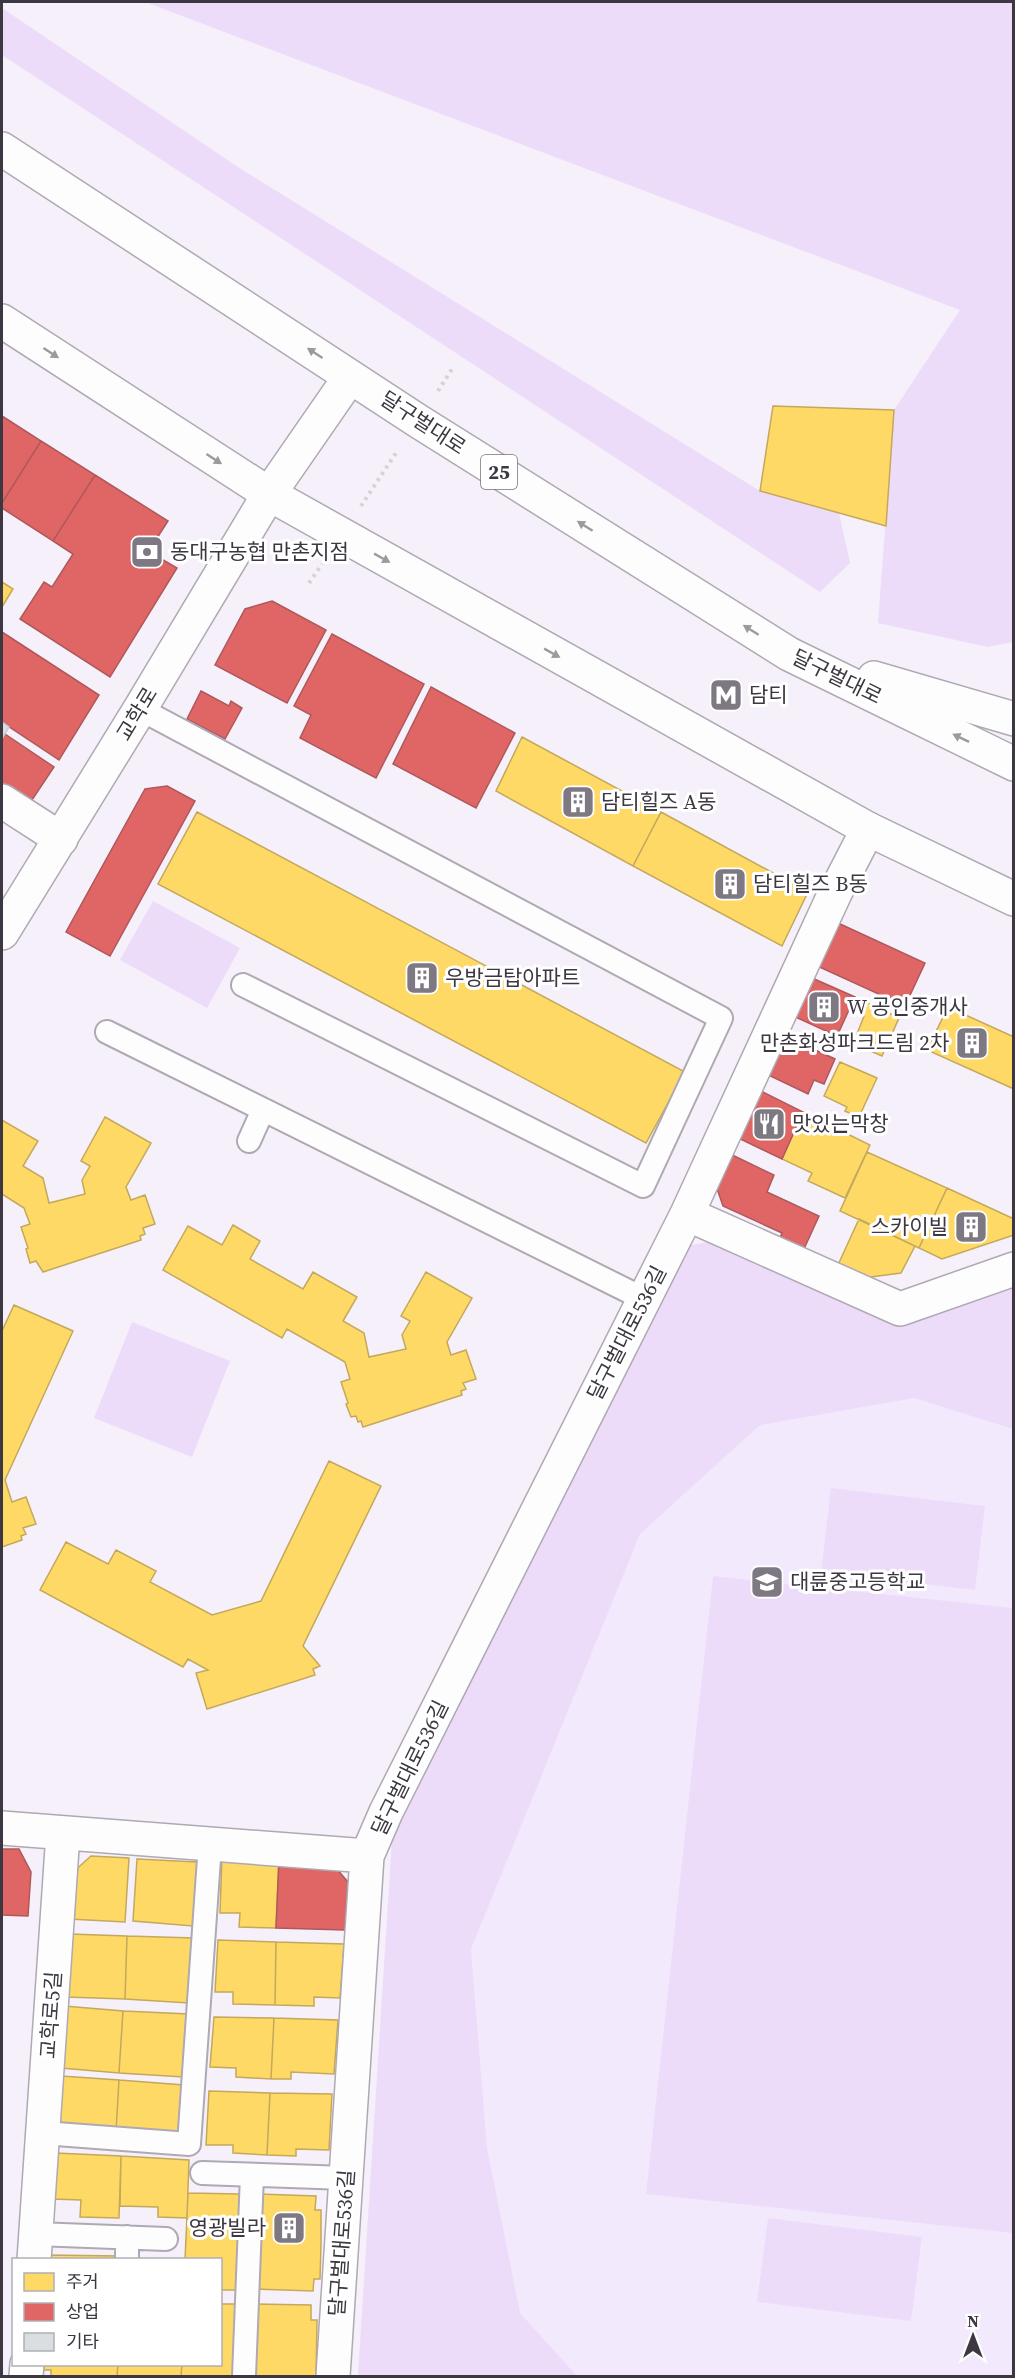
<svg xmlns="http://www.w3.org/2000/svg" width="1015" height="2378" viewBox="0 0 1015 2378" font-family="'Source Serif 4','Noto Sans KR',serif">
  <style>
    .built { fill: #f3e9fc }
    .green { fill: #eddcf9 }
    .homes { fill: #ffd966; stroke: #c4a85b; stroke-width: 1.5 }
    .shops { fill: #e06666; stroke: #af585b; stroke-width: 1.5 }
    .building { fill: #dbdee0; stroke: #cacdcf; stroke-width: 1.5 }
    .lines { fill: none; stroke-linecap: round; stroke-linejoin: round }
    .lane-casing { stroke: #aea9b2; stroke-width: 26 }
    .street-casing { stroke: #aea9b2; stroke-width: 36 }
    .secondary-casing { stroke: #aea9b2; stroke-width: 36 }
    .primary-casing { stroke: #aea9b2; stroke-width: 36 }
    .path { stroke: #d3d2d5; stroke-width: 4; stroke-dasharray: 3 4.5; stroke-linecap: butt }
    .lane { stroke: #fefdfe; stroke-width: 22 }
    .street { stroke: #fefdfe; stroke-width: 33 }
    .secondary { stroke: #fefdfe; stroke-width: 33 }
    .primary { stroke: #fefdfe; stroke-width: 33 }
    .oneway { fill: #9d9a9f }
    .labels { text-anchor: middle; stroke-width: 6; stroke-linejoin: round; paint-order: stroke }
    .shield { fill: #fff; stroke: #767379; stroke-width: 1.5 }
    .shield-label { font-size: 20px; font-weight: bold; fill: #3c3740 }
    .street-label { font-size: 21px; fill: #3c3740; stroke: #fff }
    .poi-label { font-size: 21px; fill: #3c3740; stroke: #fff; text-anchor: start }
  </style>
  <rect width="100%" height="100%" fill="#f5f0fa"/>
  <path class="built" d="M686 1246 901 1323 1013 1283V2376H358L392 1840Z"/>
  <path class="green" d="M145 2H1013V642L988 647 878 623 894 410 960 310Z
    M2 8 238 167 760 491 839 513 850 563 820 592 2 55Z
    M153 901 240 948 207 1008 120 960Z
    M720 1240 901 1323 1013 1283V1429L914 1398 760 1425 640 1534 471 1949 487 2148 520 2313 577 2376H358L392 1840 686 1246Z
    M132 1322 230 1361 192 1457 94 1418Z
    M831 1488 985 1506 975 1590 821 1572Z
    M713 1576 1013 1608V2233L646 2194Z
    M768 2218 922 2237 911 2321 757 2302Z"/>
  <path class="homes" d="M773 406 894 410 886 526 760 491Z
    M2 582 13 589 2 607Z
    M522 737 661 812 633 866 496 791Z
    M197 812 685 1072 646 1143 158 884Z
    M661 812 808 892 782 946 633 866Z
    M864 1001 899 1018 882 1056 864 1048 868 1039 857 1034 864 1016 859 1013Z
    M948 1007 1014 1037V1089L927 1050Z
    M840 1062 877 1078 859 1117 845 1111 847 1107 824 1096Z
    M803 1112 870 1145 845 1198 808 1181 812 1173 782 1159Z
    M105 1117 151 1143 126 1187 131 1200 145 1195 155 1224 143 1228 145 1234 140 1236 141 1240 43 1272 36 1261 30 1263 26 1249 28 1248 21 1227 30 1224 24 1208 2 1194V1120L38 1141 23 1166 43 1178 49 1203 85 1194 82 1180 90 1166 81 1161Z
    M867 1152 947 1188 919 1248 840 1211Z
    M947 1188 1014 1219V1235L942 1259 919 1248Z
    M859 1219 915 1246 901 1273 863 1278 837 1267Z
    M233 1225 260 1241 250 1259 303 1289 313 1272 357 1297 343 1321 364 1333 369 1357 406 1349 402 1335 410 1321 401 1316 426 1272 472 1298 447 1342 451 1355 466 1350 476 1379 463 1383 466 1389 461 1391 462 1395 363 1427 361 1421 358 1422 356 1416 351 1417 346 1404 348 1403 341 1382 350 1379 345 1362 287 1329 282 1338 163 1270 188 1226 222 1245Z
    M14 1305 73 1331 5 1480 12 1502 26 1497 36 1524 23 1528 26 1534 21 1536 22 1540 2 1547V1331Z
    M329 1461 381 1486 303 1646 320 1666 313 1669 315 1675 207 1709 196 1673 208 1670 188 1659 183 1667 40 1590 66 1542 108 1564 116 1550 156 1571 150 1582 212 1615 261 1601Z
    M91 1856 129 1858 125 1922 69 1919 71 1874Z
    M222 1856 279 1859 276 1928 239 1927 240 1913H220Z
    M137 1859 197 1862 193 1926 133 1921Z
    M69 1934 127 1936 125 1999 66 1997Z
    M127 1936 194 1938 189 2003 125 1999Z
    M218 1940 276 1942 275 2005 233 2004V1992H215Z
    M276 1942 344 1944 340 1998 314 1997V2006L275 2005Z
    M64 2006 123 2011 119 2073 61 2068Z
    M123 2011 189 2014 184 2077 119 2073Z
    M214 2017 274 2018 271 2079 236 2077V2068L210 2067Z
    M274 2018 338 2020 334 2074 291 2072V2079H271Z
    M61 2076 119 2080 116 2131 57 2128Z
    M119 2080 184 2085 180 2137 116 2131Z
    M209 2091 270 2093 267 2155 233 2153V2145H206Z
    M270 2093 332 2094 329 2150 296 2149V2156L267 2155Z
    M55 2153 121 2156 119 2218 80 2217 81 2200 53 2199Z
    M121 2156 189 2160 187 2218 158 2217V2207L120 2206Z
    M188 2193 240 2194 236 2290H220V2260H185Z
    M258 2194 316 2196 315 2210H321V2245L320 2279H314L313 2291 254 2289Z
    M46 2255 120 2256V2260H45Z
    M220 2304H235L234 2376H181L182 2364H220Z
    M253 2304 311 2305V2320H317L316 2376H250Z
    M41 2364H118L117 2376H51V2370H41Z
    M118 2364H182L181 2376H117Z"/>
  <path class="shops" d="M2 416 41 441 2 503Z
    M41 441 95 475 53 541 2 508V503Z
    M95 475 168 521 157 538 158 557 177 568 110 677 20 619 44 582 52 587 73 554 53 541Z
    M272 601 326 630 287 703 215 665 245 609Z
    M2 632 99 695 59 760 2 722Z
    M332 634 424 684 376 778 300 738 311 715 294 706Z
    M431 687 515 733 476 808 393 764Z
    M201 691 229 706 231 701 242 708 225 739 187 719Z
    M5 734 54 767 28 806 2 789V739Z
    M167 786 195 801 110 956 66 932 145 789Z
    M838 923 925 963 905 1006 817 966Z
    M812 978 855 997 837 1036 793 1016Z
    M782 1035 835 1059 824 1084 814 1080 808 1094 764 1073Z
    M757 1089 803 1112 782 1159 736 1137Z
    M726 1152 774 1175 767 1192 819 1216 803 1251 779 1240 782 1233 723 1206 713 1177Z
    M2 1849H19L31 1872 28 1916 2 1915Z
    M279 1859 330 1861 348 1882 345 1930 276 1928Z"/>
  <path class="building" d="M2 722 9 727 2 739Z"/>
  <g class="lines">
    <g class="lane-casing">
      <path id="lane" d="M140 709 721 1018 643 1186 243 985
        M107 1032 644 1299
        M249 1141 263 1110
        M43 2133 189 2144 210 1844
        M202 2173 346 2178
        M36 2234 166 2239
        M127 2260V2237
        M244 2376 252 2175"/>
    </g>
    <g class="street-casing">
      <path id="street" d="M2 801 61 839
        M687 1214 900 1309 1014 1269
        M2 1828 367 1856
        M34 2260 63 1833
        M26 2376 27 2364
        M333 2376 367 1856 386 1812 687 1214 835 893 868 829"/>
    </g>
    <g class="secondary-casing">
      <path id="secondary" d="M2 933 140 709 269 494 350 377"/>
    </g>
    <g class="primary-casing">
      <path id="primary" d="M2 149 418 421 789 654 1014 764
        M2 321 269 494 868 829 1014 899
        M874 678 1014 719"/>
    </g>
    <path class="path" d="M438 391 452 369
      M361 506 398 450
      M309 583 322 564"/>
    <use href="#lane" class="lane"/>
    <use href="#street" class="street"/>
    <use href="#secondary" class="secondary"/>
    <use href="#primary" class="primary"/>
  </g>
  <defs><path id="oneway-solid" d="M-6-.8H1V-3.2L6.5 0L1 3.2V.8H-6Z" transform="scale(1.5)"/></defs>
  <g class="oneway">
    <use href="#oneway-solid" transform="translate(51 353) rotate(33)"/>
    <use href="#oneway-solid" transform="translate(315 353) rotate(-147)"/>
    <use href="#oneway-solid" transform="translate(214 459) rotate(33)"/>
    <use href="#oneway-solid" transform="translate(585 526) rotate(-148)"/>
    <use href="#oneway-solid" transform="translate(382 558) rotate(29)"/>
    <use href="#oneway-solid" transform="translate(751 630) rotate(-148)"/>
    <use href="#oneway-solid" transform="translate(552 653) rotate(29)"/>
    <use href="#oneway-solid" transform="translate(961 738) rotate(-154)"/>
  </g>
  <defs>
    <g id="bank-square" transform="scale(1.725)"><rect x="-9" y="-9" width="18" height="18" rx="4" fill="#7d7881" stroke="#fff"/><path d="M-6-4H6V4H-6ZM0-2.3a2.3 2.3 0 1 0 0 4.6a2.3 2.3 0 1 0 0-4.6Z" fill="#fff"/></g>
    <g id="metro-square" transform="scale(1.725)"><rect x="-9" y="-9" width="18" height="18" rx="4" fill="#7d7881" stroke="#fff"/><path d="M-5.5 5V-5H-3L0 0L3-5H5.5V5H3V-.5L0 4L-3-.5V5Z" fill="#fff"/></g>
    <g id="building-square" transform="scale(1.725)"><rect x="-9" y="-9" width="18" height="18" rx="4" fill="#7d7881" stroke="#fff"/><path d="M-4-6H4V6H1V3H-1V6H-4ZM-2.5-4.3h1.7v1.8h-1.7ZM.8-4.3h1.7v1.8H.8ZM-2.5-1h1.7V.8h-1.7ZM.8-1h1.7V.8H.8Z" fill="#fff"/></g>
    <g id="restaurant-square" transform="scale(1.725)"><rect x="-9" y="-9" width="18" height="18" rx="4" fill="#7d7881" stroke="#fff"/><path d="M-5-6h1v4h1v-4h1v4h1v-4h1v5L-1.5 .5V6h-2V.5L-5-1ZM5-6V6H3V1.5H1.5Q1.5-4 5-6Z" fill="#fff"/></g>
    <g id="school-square" transform="scale(1.725)"><rect x="-9" y="-9" width="18" height="18" rx="4" fill="#7d7881" stroke="#fff"/><path d="M0-5L7-2L0 1L-7-2ZM-4 1L0 2.5L4 1V4Q0 6-4 4Z" fill="#fff"/></g>
  </defs>
  <g fill-rule="evenodd">
    <use href="#bank-square" x="147" y="552"/>
    <use href="#metro-square" x="726" y="695"/>
    <use href="#building-square" x="578" y="802"/>
    <use href="#building-square" x="730" y="884"/>
    <use href="#building-square" x="422" y="978"/>
    <use href="#building-square" x="824" y="1007"/>
    <use href="#building-square" x="972" y="1043"/>
    <use href="#restaurant-square" x="769" y="1124"/>
    <use href="#building-square" x="971" y="1227"/>
    <use href="#school-square" x="767" y="1582"/>
    <use href="#building-square" x="289" y="2228"/>
  </g>
  <g class="labels">
    <rect class="shield" x="481" y="455" width="36" height="34" rx="4.5"/>
    <g class="shield-label">
      <text x="499" y="479">25</text>
    </g>
    <g class="street-label">
      <text transform="translate(423 423) rotate(33)" y="7">달구벌대로</text>
      <text transform="translate(837 677) rotate(26)" y="7">달구벌대로</text>
      <text transform="translate(137 714) rotate(-59)" y="7">교학로</text>
      <text transform="translate(627 1333) rotate(-63)" y="7">달구벌대로536길</text>
      <text transform="translate(410 1768) rotate(-64)" y="7">달구벌대로536길</text>
      <text transform="translate(51 2015) rotate(-86)" y="7">교학로5길</text>
      <text transform="translate(342 2243) rotate(-86)" y="7">달구벌대로536길</text>
    </g>
    <g class="poi-label">
      <text x="170" y="559">동대구농협 만촌지점</text>
      <text x="749" y="702">담티</text>
      <text x="601" y="809">담티힐즈 A동</text>
      <text x="753" y="891">담티힐즈 B동</text>
      <text x="445" y="985">우방금탑아파트</text>
      <text x="847" y="1014">W 공인중개사</text>
      <text x="949" y="1050" text-anchor="end">만촌화성파크드림 2차</text>
      <text x="792" y="1131">맛있는막창</text>
      <text x="948" y="1234" text-anchor="end">스카이빌</text>
      <text x="790" y="1589">대륜중고등학교</text>
      <text x="266" y="2235" text-anchor="end">영광빌라</text>
    </g>
  </g>
  <rect width="1015" height="2378" fill="none" stroke="#3c3740" stroke-width="6"/>
  <rect x="12" y="2258" width="210" height="108" fill="#ffffff" stroke="#b1afb3" stroke-width="1.5"/>
  <rect x="24" y="2273" width="30" height="18" fill="#ffd966" stroke="#b1afb3" stroke-width="1.5"/>
  <text x="66" y="2288" font-size="18" fill="#3c3740">주거</text>
  <rect x="24" y="2303" width="30" height="18" fill="#e06666" stroke="#b1afb3" stroke-width="1.5"/>
  <text x="66" y="2318" font-size="18" fill="#3c3740">상업</text>
  <rect x="24" y="2333" width="30" height="18" fill="#dbdee0" stroke="#b1afb3" stroke-width="1.5"/>
  <text x="66" y="2348" font-size="18" fill="#3c3740">기타</text>
  <g transform="translate(973 2336)" stroke="#ffffff" stroke-width="4.5" paint-order="stroke">
  <path d="M0-4.5L10 22L0 15L-10 22Z" fill="#3c3740"/>
  <text y="-9" font-size="16" font-weight="bold" text-anchor="middle" fill="#3c3740">N</text>
  </g>
</svg>
